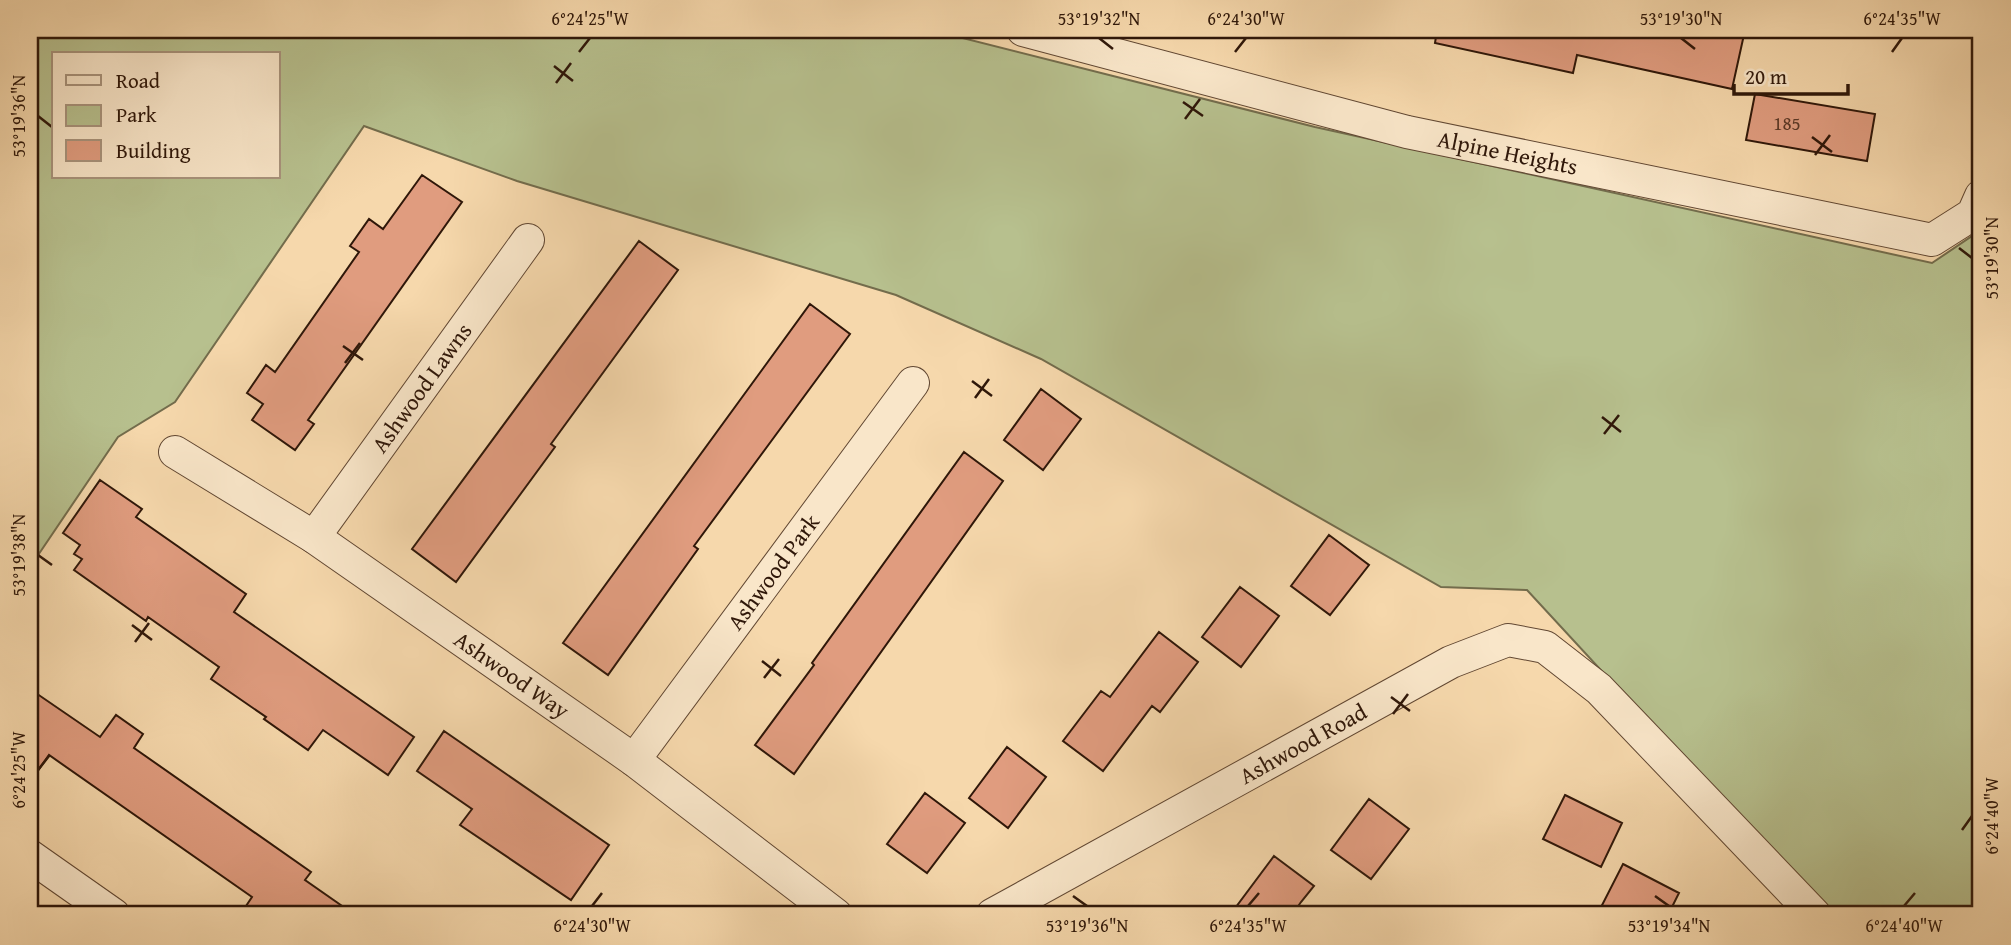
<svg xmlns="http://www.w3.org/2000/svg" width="2011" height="945" viewBox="0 0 2011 945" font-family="'Gentium Book Plus',serif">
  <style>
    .green { fill: #b7c08e; stroke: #736c4c; stroke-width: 2; fill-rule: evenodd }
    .building { fill: #e09c7f; stroke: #2f1709; stroke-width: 2 }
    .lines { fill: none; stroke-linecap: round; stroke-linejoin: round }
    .minor-casing { stroke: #614732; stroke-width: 34 }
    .minor { stroke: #f9e6c9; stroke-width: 32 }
    .ticks { fill: none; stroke: #2f1709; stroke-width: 2.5 }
    .labels { text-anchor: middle; stroke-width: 5; stroke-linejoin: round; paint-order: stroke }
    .number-label { font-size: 19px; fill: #5b3826 }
    .street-label { font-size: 23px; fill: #2f1709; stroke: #f9e6c9 }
    .neatline { fill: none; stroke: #2f1709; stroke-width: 2.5 }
    .ticks-label { font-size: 18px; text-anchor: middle; fill: #2f1709 }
  </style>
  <rect width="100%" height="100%" fill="#f6d8ac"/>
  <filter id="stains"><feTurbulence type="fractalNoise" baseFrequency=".00286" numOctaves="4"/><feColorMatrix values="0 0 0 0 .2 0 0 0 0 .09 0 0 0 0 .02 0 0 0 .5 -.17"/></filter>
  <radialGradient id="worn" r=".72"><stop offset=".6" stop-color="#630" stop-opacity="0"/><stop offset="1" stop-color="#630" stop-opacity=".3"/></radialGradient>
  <path class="green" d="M37 30H931L1315 127 1932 263 1981 230V915H1827L1527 590 1441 587 1041 359 896 295 517 181 364 126 175 402 118 437 30 567V49ZM54 54H278V177H54Z"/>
  <path class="building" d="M1437 30H1745L1732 89 1577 55 1573 73 1435 43Z
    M1755 94 1875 114 1867 161 1746 140Z
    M422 175 462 202 308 420 314 424 295 450 252 420 263 404 247 393 266 365 275 372 359 252 350 246 369 219 383 229Z
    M639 241 678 270 551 444 555 447 456 582 412 549Z
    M810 304 850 334 694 546 698 549 608 675 563 643Z
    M1041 389 1081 419 1043 470 1004 440Z
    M964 452 1003 481 794 774 755 745 814 665 812 663Z
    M100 480 142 509 136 517 246 594 234 612 414 737 388 775 323 730 308 750 264 719 266 717 211 679 219 667 148 617 146 621 74 570 82 559 74 554 80 545 63 533Z
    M1329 535 1369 565 1330 615 1291 586Z
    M1240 587 1279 616 1241 667 1202 637Z
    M1159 632 1198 662 1160 712 1152 706 1103 771 1063 741 1101 691 1110 697Z
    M30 689 100 737 116 715 143 734 134 748 311 872 305 880 355 915H240L252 897 49 755 30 782Z
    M444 731 609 845 571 900 460 825 472 809 417 771Z
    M1007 747 1046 777 1008 828 969 798Z
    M925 793 965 823 927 873 887 844Z
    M1565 795 1622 823 1601 867 1543 839Z
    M1369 799 1409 829 1371 879 1331 850Z
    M1274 856 1314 886 1301 902 1292 915H1230Z
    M1623 864 1679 893 1668 915H1597Z"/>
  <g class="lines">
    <g class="minor-casing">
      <g id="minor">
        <path id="s1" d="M1023 30 1407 132 1932 240 1973 214 1981 196"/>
        <path id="s2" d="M175 452 314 537 634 760 836 915"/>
        <path id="s3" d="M314 537 528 240"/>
        <path id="s4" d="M634 760 913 383"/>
        <path d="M30 856 114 915"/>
        <path id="s5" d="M992 915 1451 662 1508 640 1545 647 1599 689 1815 915"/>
      </g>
    </g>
    <use href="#minor" class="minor"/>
  </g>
  <path class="ticks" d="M1099 38 1113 49M1681 38 1695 49M579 52 590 38M1235 52 1246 38M1892 52 1902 38M554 66 573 81M556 83 571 63M1183 102 1203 116M38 116 52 127M1185 119 1200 99M1812 137 1832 152M1815 155 1830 135M1959 248 1972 258M343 346 363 360M345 363 360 343M972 381 992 396M975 398 989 379M1602 417 1621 432M1604 434 1619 415M38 555 52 565M132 625 152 640M135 642 149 623M762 661 781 676M764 678 779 659M1391 697 1410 711M1393 714 1408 694M38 770 49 756M1962 830 1972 816M1073 896 1087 906M1655 896 1669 906M592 906 602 893M1248 906 1259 893M1904 906 1915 893"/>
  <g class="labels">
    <g class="number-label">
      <text x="1787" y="130">185</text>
    </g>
    <g class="street-label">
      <text dy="8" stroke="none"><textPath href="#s1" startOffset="500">Alpine Heights</textPath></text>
      <text dy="8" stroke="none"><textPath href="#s3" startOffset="184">Ashwood Lawns</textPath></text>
      <text dy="8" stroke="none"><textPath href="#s4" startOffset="234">Ashwood Park</textPath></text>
      <text dy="8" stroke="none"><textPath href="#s2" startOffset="404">Ashwood Way</textPath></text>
      <text dy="8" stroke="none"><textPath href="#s5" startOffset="355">Ashwood Road</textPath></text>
    </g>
  </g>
  <rect width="2011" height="945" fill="none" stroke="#f6d8ac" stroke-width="77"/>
  <rect x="52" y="52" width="228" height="126" fill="#f9e6c9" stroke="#a8937c" stroke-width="2"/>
  <rect x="66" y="75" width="35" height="10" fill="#f9e6c9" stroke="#a8937c" stroke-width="2"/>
  <text x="116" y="88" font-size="21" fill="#2f1709">Road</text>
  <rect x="66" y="105" width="35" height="21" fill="#b7c08e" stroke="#a8937c" stroke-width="2"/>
  <text x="116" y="122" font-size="21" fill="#2f1709">Park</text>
  <rect x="66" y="140" width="35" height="21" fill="#e09c7f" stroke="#a8937c" stroke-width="2"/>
  <text x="116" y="158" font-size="21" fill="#2f1709">Building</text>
  <path d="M1734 84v10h114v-10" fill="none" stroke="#2f1709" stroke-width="3.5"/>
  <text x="1745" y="84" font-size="21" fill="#2f1709" stroke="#f9e6c9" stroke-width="5" paint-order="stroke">20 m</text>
  <rect x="38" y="38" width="1934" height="868" class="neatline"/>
  <g class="ticks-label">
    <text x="590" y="25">6°24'25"W</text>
    <text x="1099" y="25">53°19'32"N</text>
    <text x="1246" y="25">6°24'30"W</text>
    <text x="1681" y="25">53°19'30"N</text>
    <text x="1902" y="25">6°24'35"W</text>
    <text transform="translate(19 116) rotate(-90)" y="6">53°19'36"N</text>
    <text transform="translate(1992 258) rotate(-90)" y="6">53°19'30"N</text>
    <text transform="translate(19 555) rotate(-90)" y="6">53°19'38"N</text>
    <text transform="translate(19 770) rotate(-90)" y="6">6°24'25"W</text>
    <text transform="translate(1992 816) rotate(-90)" y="6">6°24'40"W</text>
    <text x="592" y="932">6°24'30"W</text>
    <text x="1087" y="932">53°19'36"N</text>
    <text x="1248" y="932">6°24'35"W</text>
    <text x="1669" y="932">53°19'34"N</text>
    <text x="1904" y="932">6°24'40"W</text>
  </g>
  <rect width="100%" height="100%" filter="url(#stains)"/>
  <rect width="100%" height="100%" fill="url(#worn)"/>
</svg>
